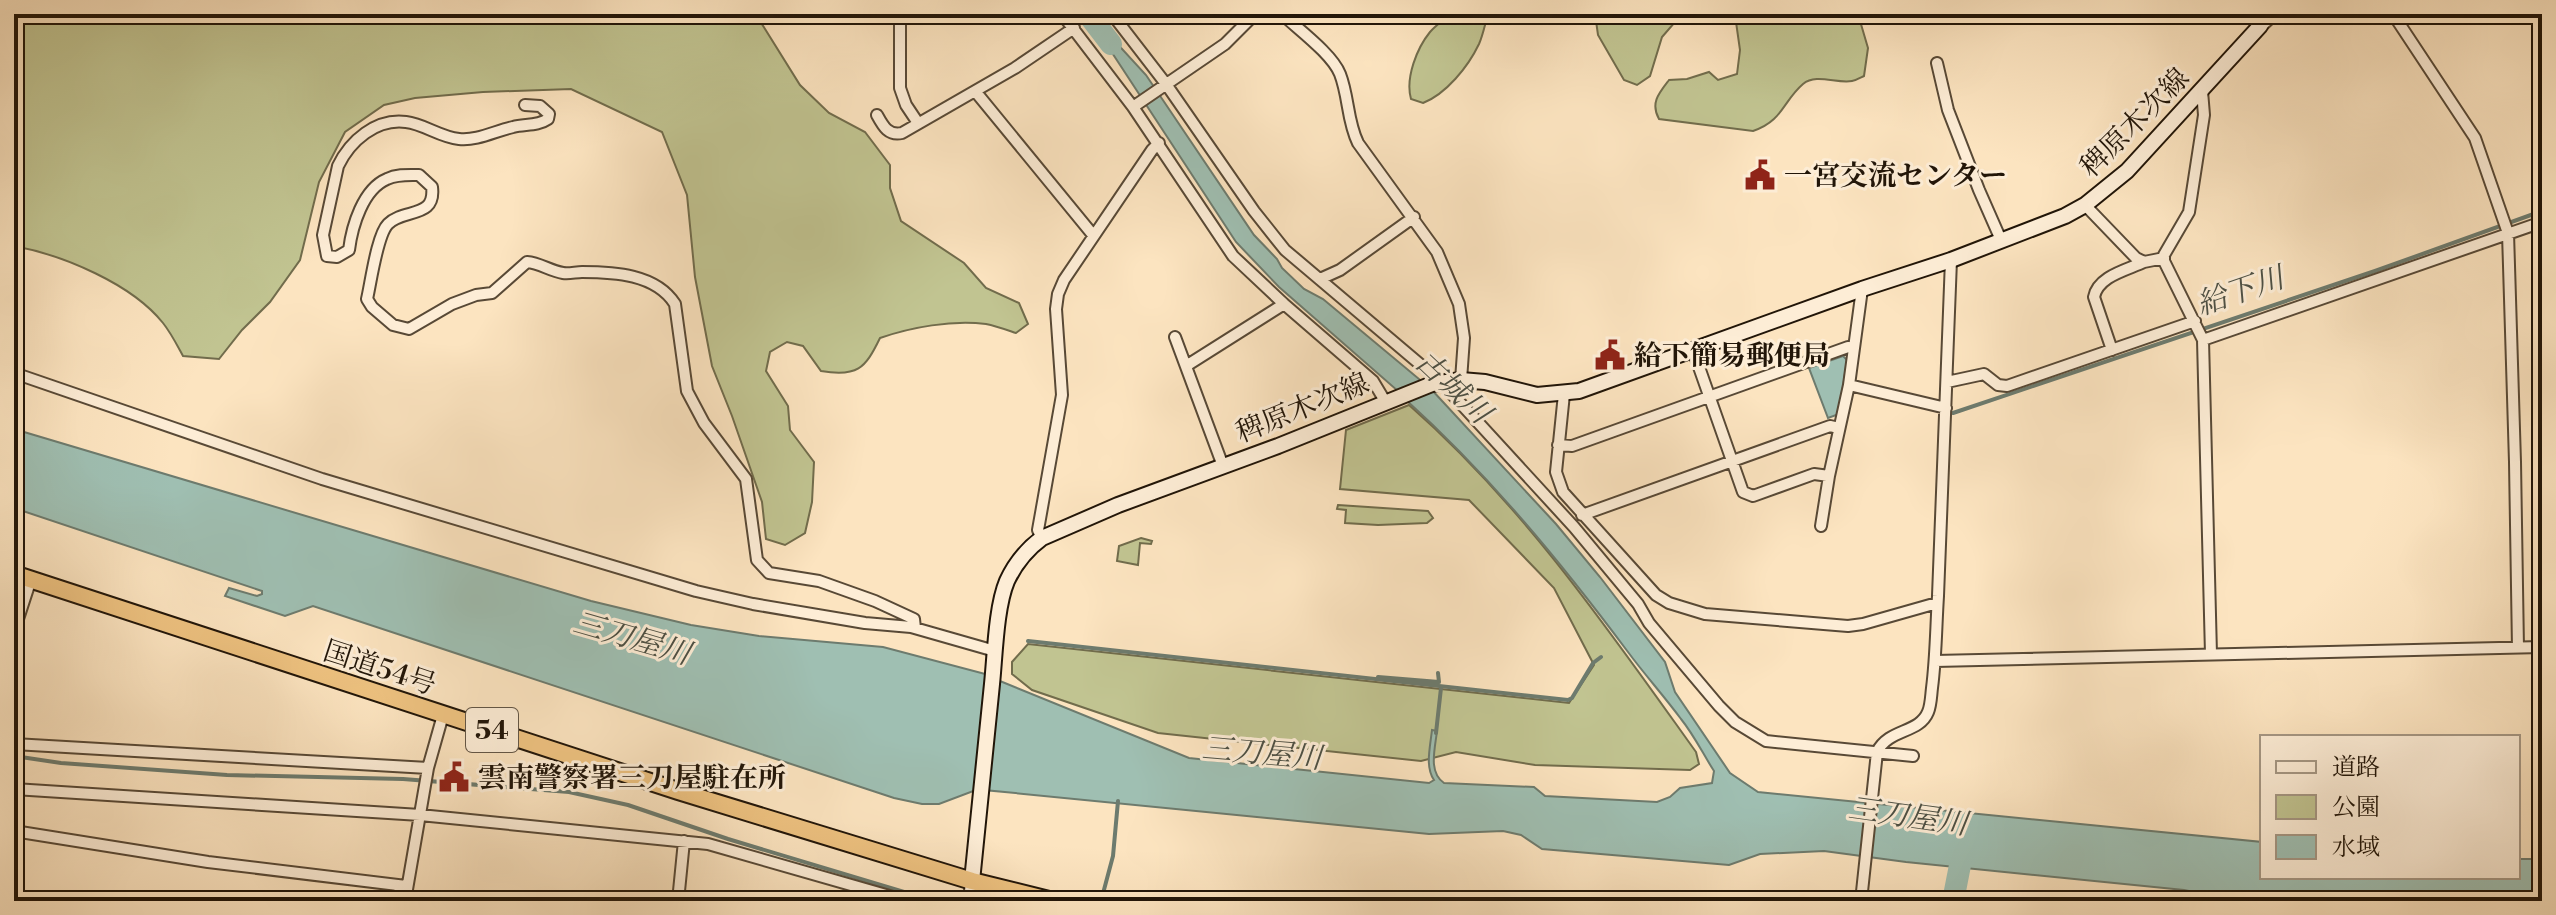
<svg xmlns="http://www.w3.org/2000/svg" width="2556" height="915" viewBox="0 0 2556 915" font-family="'Libre Bodoni','Noto Serif JP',serif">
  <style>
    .green { fill: #c1c491; stroke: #716c4c; stroke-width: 2 }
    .water { fill: #9fbfb2; stroke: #6d7b6e; stroke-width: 2 }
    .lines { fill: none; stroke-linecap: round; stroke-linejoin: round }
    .stream { stroke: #6d7b6e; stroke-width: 4 }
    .river { stroke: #9fbfb2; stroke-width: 22 }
    .minor-casing { stroke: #584936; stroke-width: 14 }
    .tertiary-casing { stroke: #584936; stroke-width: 16 }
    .secondary-casing { stroke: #211508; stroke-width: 18 }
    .trunk-casing { stroke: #211508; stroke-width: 20 }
    .minor { stroke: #fdedd6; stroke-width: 10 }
    .tertiary { stroke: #fdedd6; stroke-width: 12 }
    .secondary { stroke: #fdedd6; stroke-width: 14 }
    .trunk { stroke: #eec280; stroke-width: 16 }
    .labels { text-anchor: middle; stroke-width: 6; stroke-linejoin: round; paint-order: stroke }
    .shield { fill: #fdedd6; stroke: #635646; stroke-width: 2 }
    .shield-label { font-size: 26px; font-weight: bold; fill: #211508 }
    .street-label { font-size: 28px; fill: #211508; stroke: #fdedd6 }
    .poi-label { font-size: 28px; font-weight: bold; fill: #211508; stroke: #fdedd6; text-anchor: start }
    .water-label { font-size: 30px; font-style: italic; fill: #4d5044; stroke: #fdedd6 }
  </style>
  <rect width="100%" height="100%" fill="#fce4c0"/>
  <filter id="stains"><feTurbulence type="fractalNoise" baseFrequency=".0025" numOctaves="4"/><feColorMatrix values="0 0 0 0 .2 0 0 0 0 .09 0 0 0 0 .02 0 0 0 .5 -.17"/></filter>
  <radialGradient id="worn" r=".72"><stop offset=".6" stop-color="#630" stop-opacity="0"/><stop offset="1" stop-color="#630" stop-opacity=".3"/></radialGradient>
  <path class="green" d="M14 14H758L760 21 800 85 829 113 865 132 890 165V188L901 221 964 263 986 288 1019 303 1028 324 1016 333C1007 330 996 326 986 324 951 320 912 327 880 338 865 369 857 377 821 371L803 346 787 342 770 352 766 371 788 406 790 430 814 462 812 502 805 533 785 545 766 539 762 502 732 416 712 366 695 277 687 195 662 132 571 89 483 92 415 98 384 105 345 132 319 182 300 260 270 302 242 330 219 359 183 356C177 345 171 333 163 323 132 284 63 255 14 246Z
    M1450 14H1488C1485 24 1483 35 1479 44 1468 67 1446 94 1423 103L1411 99C1405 78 1417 48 1430 32 1436 25 1444 20 1450 14Z
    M1595 14H1682L1662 37 1650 76 1637 85 1624 80 1598 35Z
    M1737 14H1858L1868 48 1864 76C1860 78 1857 80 1852 81 1837 84 1816 73 1803 84 1783 101 1783 121 1753 131L1659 119C1650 103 1659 93 1669 80L1687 79 1709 72 1718 80 1737 74 1740 50 1736 22Z
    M1409 405C1523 505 1608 629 1696 752L1699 764 1690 770 1535 765 1456 752 1421 761 1158 733 1032 690 1012 674V662L1028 644 1569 703 1594 665 1554 588 1469 500 1340 489 1346 430Z
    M1338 505 1428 511 1433 518 1427 523 1378 525 1345 523 1346 510 1337 509Z
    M1141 538 1152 541 1151 544 1140 543 1138 565 1117 561 1119 546Z"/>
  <path class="water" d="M1090 14 1146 75 1254 235 1277 259 1282 268 1304 289 1323 299 1425 384 1399 392 1279 287 1236 242 1105 42Z
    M1843 356 1847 360 1839 414 1828 418 1809 368Z
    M1431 389 1556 524 1600 577 1665 662 1675 692 1730 773 1758 792 2262 842V877H2518V859H2542V901H2238L2184 890 1906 862 1824 851 1760 854 1729 865 1542 849 1521 835 1503 831 1429 834 984 790 995 679 1189 758 1429 783 1434 780C1425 767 1430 748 1432 730L1437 731C1435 749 1428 772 1444 783L1534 787 1545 796 1657 802 1670 797 1680 788 1712 783 1714 771C1703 754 1694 735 1681 719 1664 696 1645 675 1628 652 1560 561 1489 475 1405 399Z
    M14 429 591 601 691 625 759 636 883 647 989 675 976 790 939 804H922L894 798 313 606 285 616 225 596 229 588 257 596 262 594V591L14 508Z"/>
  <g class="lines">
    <path class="stream" d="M1953 413 2375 271 2542 211
      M1028 641 1568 700 1572 698 1593 663 1601 657
      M1378 677 1439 682 1438 673
      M1436 733 1441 688
      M14 756 61 763 227 775 403 779 569 792 628 805 728 839 934 901
      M1101 901 1113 856 1118 801"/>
    <path class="river" d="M1088 14 1111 44
      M1953 901 1962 855"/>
    <g class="minor-casing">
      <path id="minor" d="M900 14V88L906 105 918 123
        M1062 14 1133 107 1233 256 1284 304 1373 381 1385 401
        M1112 14 1166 84 1254 211 1285 250 1441 382 1574 527 1638 604 1649 623 1719 706 1735 722 1766 741 1913 756
        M1282 14C1299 30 1332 54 1340 74 1349 97 1347 121 1358 143L1437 252 1459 304 1464 338 1461 380
        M2393 14 2475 138 2508 233 2515 462 2518 648
        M1937 63 1948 110 1979 190 2001 240
        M975 91 1093 235
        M2202 91 2204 115 2189 212 2164 255V261L2203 340 2211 654
        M525 105 540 106 549 114 548 119C538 126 525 124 513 127 495 131 477 141 459 139 440 137 424 124 406 122 376 118 350 141 338 166L323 235 327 256 337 257 349 250C352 226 363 189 387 179 397 174 409 175 419 175L432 187C436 219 404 208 388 224 377 235 371 282 367 299L372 307 393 325 409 329 452 304 476 295 492 293 527 262C540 263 550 271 563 273 569 274 576 272 582 272 614 272 656 274 675 304L687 391 704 423 746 479 757 560 769 573 819 581 875 601 914 619 915 628
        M1133 107 1225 44 1255 14
        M877 115C883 126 888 136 902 133L1015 68 1074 28
        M2085 205 2136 258 2144 262 2164 258
        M1320 279 1340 270 1414 217
        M1175 337 1223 466
        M2203 340 2542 222
        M1693 350 1743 492 1753 496 1814 474 1829 476 1849 385 1862 289
        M2112 350 2094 297C2098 276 2127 270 2144 262
        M1186 366 1284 304
        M14 373 322 479 696 591 753 604 865 623 911 627 995 651
        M1947 382 1984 374 1998 385 2007 386 2195 321
        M1849 385 1946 408
        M1564 394 1556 472 1563 492 1656 595 1669 603 1705 614 1848 626 1863 624 1937 603
        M1558 445 1572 446 1848 347 1854 348
        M1582 515 1830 426 1839 428
        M1821 526 1829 476
        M1042 538 1038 530 1062 395 1056 309 1058 294 1064 280 1152 150 1159 143
        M1935 661 2542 647
        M14 744 428 768
        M14 789 420 815 708 844 907 901
        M14 831 208 862 406 886
        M390 901 406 886
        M405 901 428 768 443 715
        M678 901 684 841
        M1861 901 1877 752C1889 728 1919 734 1928 712 1931 705 1931 696 1932 688 1936 657 1936 627 1938 596 1943 484 1947 372 1951 260"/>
    </g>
    <g class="tertiary-casing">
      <path id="tertiary" d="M2260 26 2273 14
        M14 628 30 579
        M970 901 972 881"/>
    </g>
    <g class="secondary-casing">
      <path id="secondary" d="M972 881C978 816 985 750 992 684 995 655 996 607 1007 581 1015 564 1027 549 1042 538L1118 505 1278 446 1432 384 1461 380 1485 382 1537 395 1579 391 1862 289 1951 260 2065 216 2085 205 2127 171 2260 26 2258 14"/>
    </g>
    <g class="trunk-casing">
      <path id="trunk" d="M14 574 678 791 972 881 1053 901"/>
    </g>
    <use href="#minor" class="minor"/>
    <use href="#tertiary" class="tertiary"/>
    <use href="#secondary" class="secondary"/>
    <use href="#trunk" class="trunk"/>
  </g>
  <defs>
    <g id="civic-bare" transform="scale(2.4)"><path d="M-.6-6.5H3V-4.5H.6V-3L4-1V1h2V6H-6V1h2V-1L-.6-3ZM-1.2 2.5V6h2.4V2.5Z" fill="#8f2418" stroke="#fdedd6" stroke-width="2.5" paint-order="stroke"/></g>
  </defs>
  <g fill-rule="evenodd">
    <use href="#civic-bare" x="1760" y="175"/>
    <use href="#civic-bare" x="1610" y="355"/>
    <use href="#civic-bare" x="454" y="777"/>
  </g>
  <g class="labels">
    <rect class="shield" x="466" y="708" width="52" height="44" rx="6"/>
    <g class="shield-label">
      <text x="492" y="739">54</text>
    </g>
    <g class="street-label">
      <text transform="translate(2134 122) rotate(-45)" y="10">稗原木次線</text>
      <text transform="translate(1302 407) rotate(-22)" y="10">稗原木次線</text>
      <text transform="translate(380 667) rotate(18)" y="10">国道54号</text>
    </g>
    <g class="poi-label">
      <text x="1784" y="185">一宮交流センター</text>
      <text x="1634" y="365">給下簡易郵便局</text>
      <text x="478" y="787">雲南警察署三刀屋駐在所</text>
    </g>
    <g class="water-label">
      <text transform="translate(2240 291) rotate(-19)" y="10">給下川</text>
      <text transform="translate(1453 387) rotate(43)" y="10">古城川</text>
      <text transform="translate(632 638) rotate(16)" y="10">三刀屋川</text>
      <text transform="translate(1262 753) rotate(5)" y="10">三刀屋川</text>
      <text transform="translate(1908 816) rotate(8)" y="10">三刀屋川</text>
    </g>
  </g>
  <rect width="2556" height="915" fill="none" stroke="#fce4c0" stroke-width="48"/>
  <rect x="16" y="16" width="2524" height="883" fill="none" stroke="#211508" stroke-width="4"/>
  <rect x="24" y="24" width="2508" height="867" fill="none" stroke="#211508" stroke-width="2"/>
  <rect x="2260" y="735" width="260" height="144" fill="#fdedd6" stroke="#a59784" stroke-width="2"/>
  <rect x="2276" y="761" width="40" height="12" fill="#fdedd6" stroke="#a59784" stroke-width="2"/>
  <text x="2332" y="775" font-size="24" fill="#211508">道路</text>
  <rect x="2276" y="795" width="40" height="24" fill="#c1c491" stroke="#a59784" stroke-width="2"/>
  <text x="2332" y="815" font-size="24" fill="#211508">公園</text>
  <rect x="2276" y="835" width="40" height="24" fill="#9fbfb2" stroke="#a59784" stroke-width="2"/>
  <text x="2332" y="855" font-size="24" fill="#211508">水域</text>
  <rect width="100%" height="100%" filter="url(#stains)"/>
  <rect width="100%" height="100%" fill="url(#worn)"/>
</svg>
